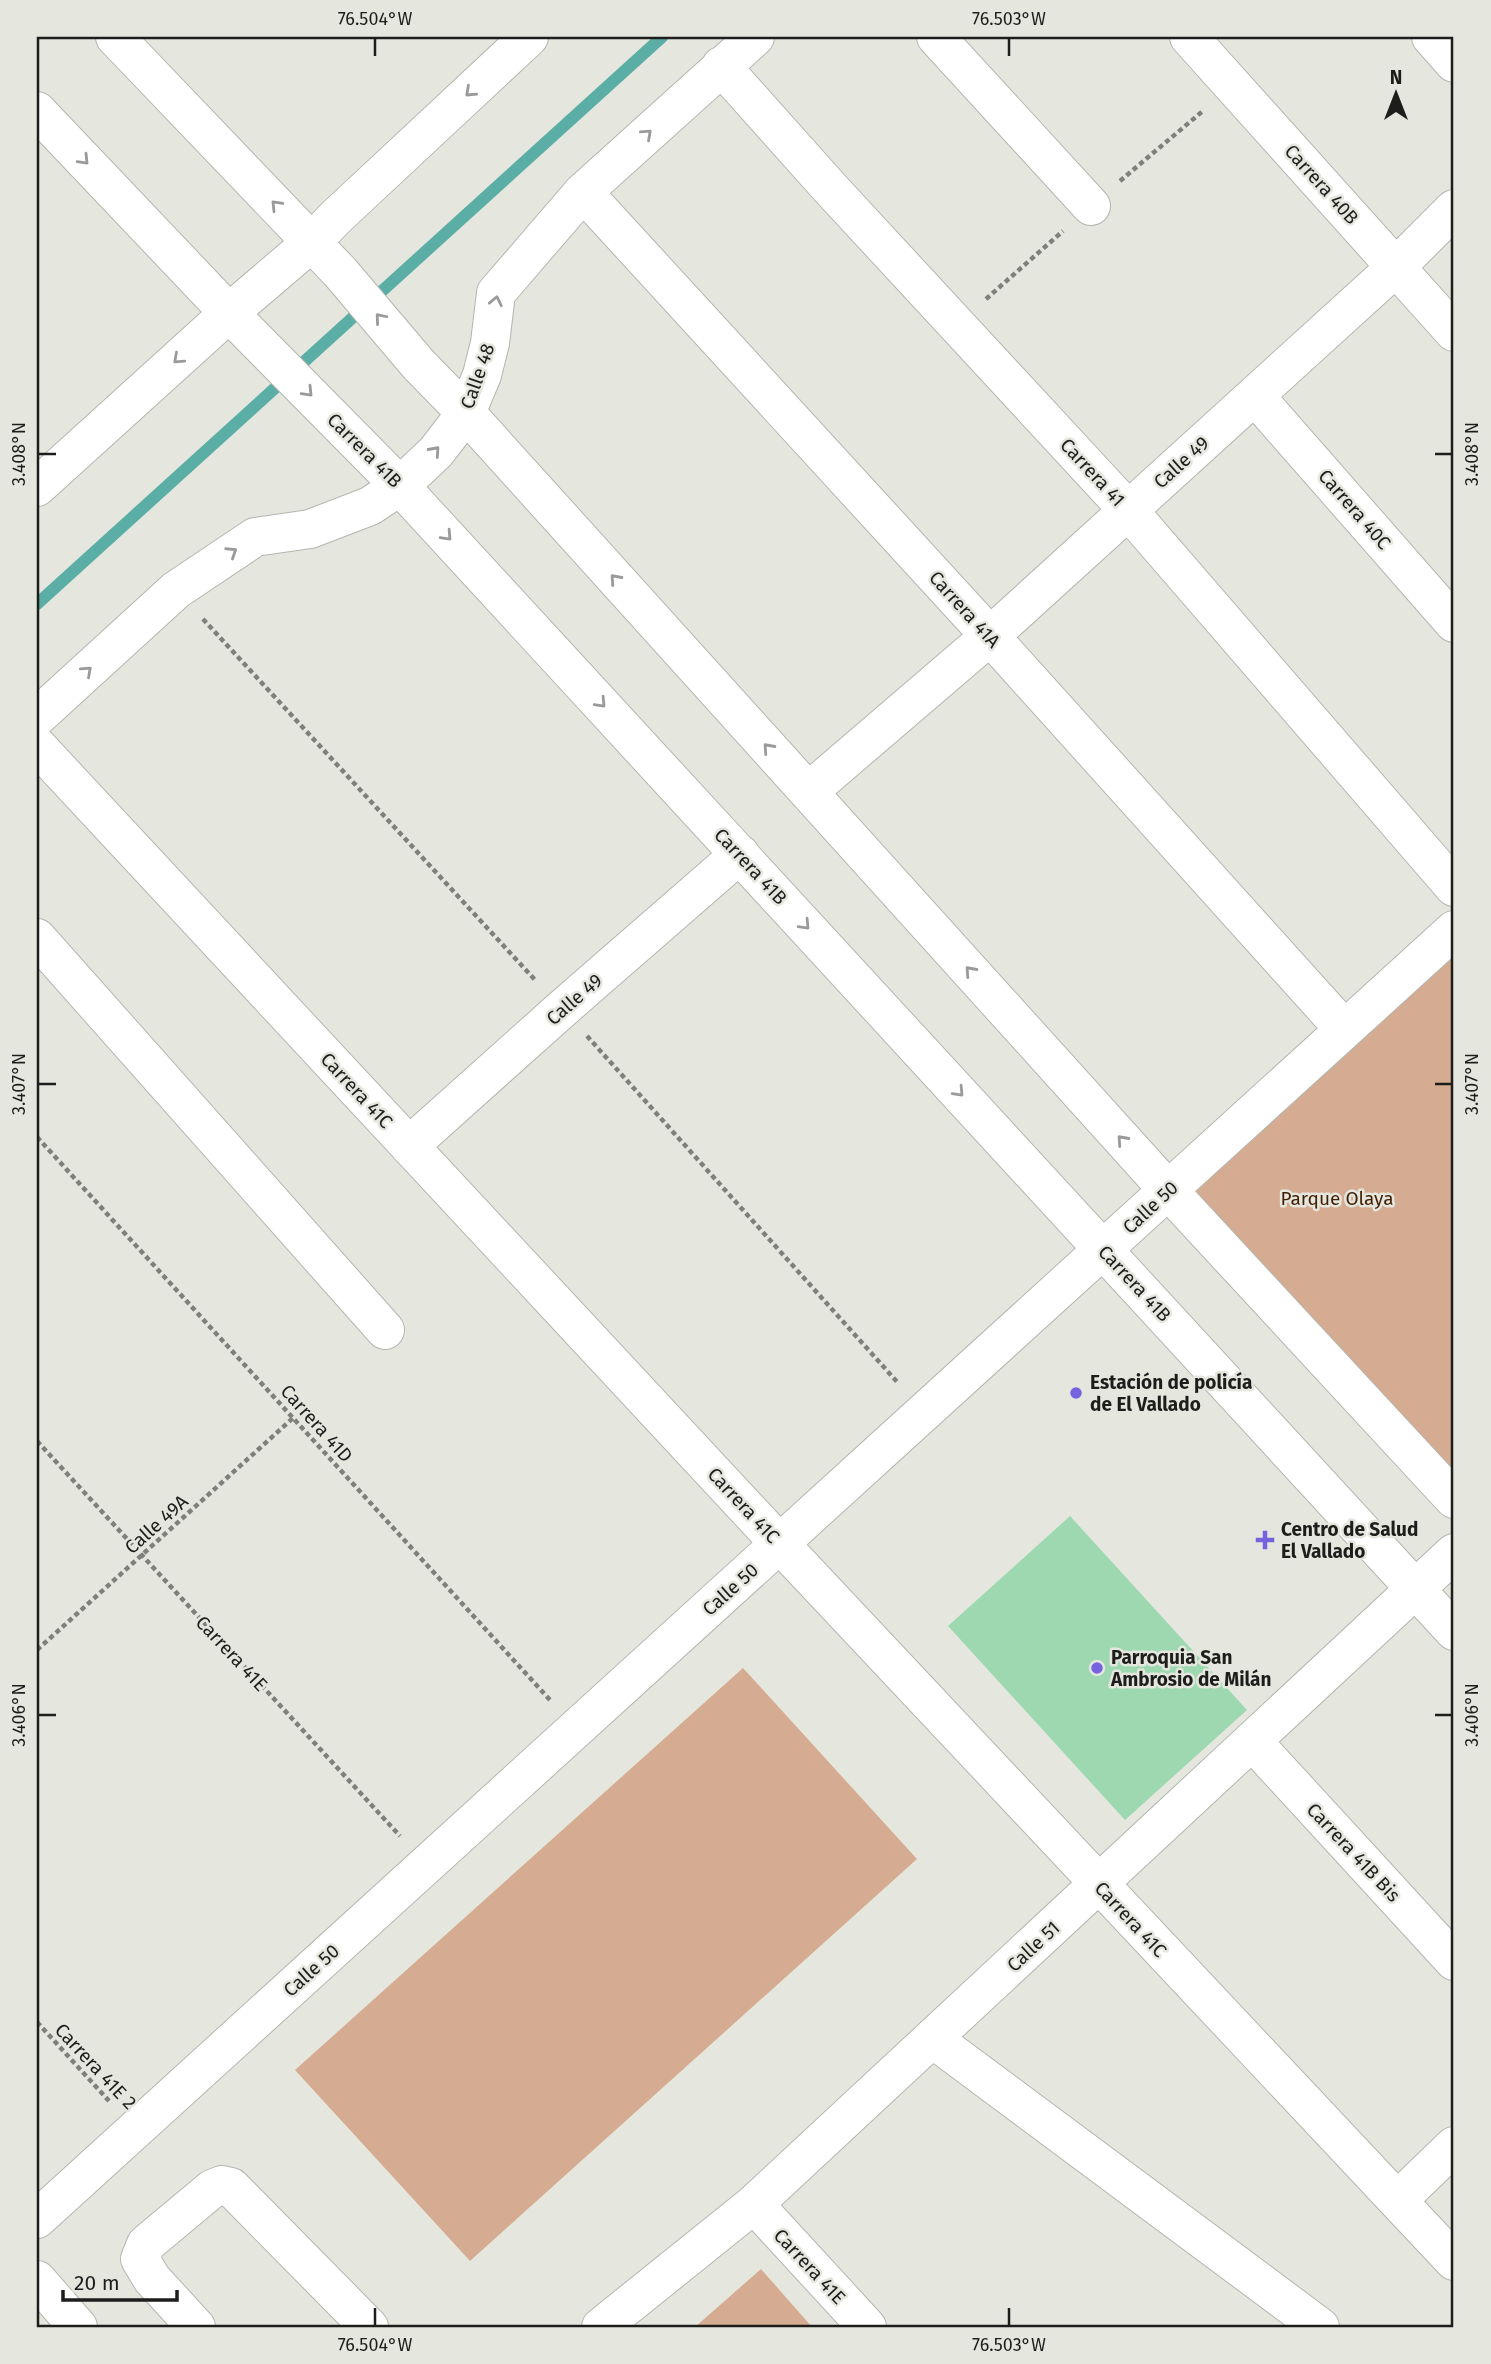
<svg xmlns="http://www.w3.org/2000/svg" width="1491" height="2364" viewBox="0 0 1491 2364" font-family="'Fira Sans',sans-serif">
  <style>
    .green { fill: #d5ac91 }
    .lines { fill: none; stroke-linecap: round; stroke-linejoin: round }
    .stream { stroke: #5baea6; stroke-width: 12 }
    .building { fill: #9ed8b0 }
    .minor-casing { stroke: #b3b6af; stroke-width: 40 }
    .path { stroke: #7f807b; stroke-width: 4.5; stroke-dasharray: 5 3.5; stroke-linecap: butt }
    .minor { stroke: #fff; stroke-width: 38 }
    .oneway { stroke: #999a99 }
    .ticks { fill: none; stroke: #1d1e1c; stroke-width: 2.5 }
    .poi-dot { fill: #7563de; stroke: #e5e7df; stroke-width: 2.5 }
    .labels { text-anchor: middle; stroke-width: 5; stroke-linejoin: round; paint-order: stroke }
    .street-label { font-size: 19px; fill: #1d1e1c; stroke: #e5e7df }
    .park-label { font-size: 19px; fill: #421f02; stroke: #e5e7df }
    .poi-label { font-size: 19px; font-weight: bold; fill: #1d1e1c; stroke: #e5e7df; text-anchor: start }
    .neatline { fill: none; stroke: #1d1e1c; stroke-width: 2.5 }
    .ticks-label { font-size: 18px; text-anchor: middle; fill: #1d1e1c }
  </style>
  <rect width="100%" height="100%" fill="#e5e7df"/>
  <path class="green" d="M1454 930V1499L1168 1190Z
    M743 1668 917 1859 470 2261 295 2070Z
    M761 2269 812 2327H695Z"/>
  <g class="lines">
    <path class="stream" d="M37 604 662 37"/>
  </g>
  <path class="building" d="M1070 1516 1247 1710 1125 1820 948 1626Z"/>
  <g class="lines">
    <g class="minor-casing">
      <path id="minor" d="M115 37 340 272 419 365 466 413 1168 1190 1454 1499
        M936 37 1091 206
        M1189 37 1454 332
        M1431 37 1454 63
        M721 66 830 188 1128 510 1454 887
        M37 111 229 313 400 486 1454 1631
        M583 192 990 636 1344 1029
        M1255 396 1454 623
        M37 487 229 313 312 242 335 218 529 37
        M37 717 176 590 255 537 310 529 370 506 400 486 436 452 466 413 482 375 490 343 496 293 583 192 755 37
        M37 746 780 1544 1454 2261
        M808 792 990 636 1396 267 1454 209
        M37 938 385 1330
        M409 1146 562 1009 740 854
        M1253 1742 1454 1961
        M933 2039 1320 2327
        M1398 2200 1454 2146
        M754 2204 867 2327
        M37 2219 1454 930
        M37 2280 78 2327
        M196 2327 152 2279 140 2259 146 2244 212 2189 222 2185 231 2187 369 2327
        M601 2327 754 2204 1454 1553"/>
    </g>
    <path class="path" d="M1120 181 1204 110
      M986 299 1063 231
      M203 619 536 981
      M587 1036 899 1384
      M37 1137 550 1700
      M37 1441 400 1836
      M37 1650 293 1418
      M37 2022 109 2101"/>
    <use href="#minor" class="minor"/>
  </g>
  <defs><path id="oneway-chevron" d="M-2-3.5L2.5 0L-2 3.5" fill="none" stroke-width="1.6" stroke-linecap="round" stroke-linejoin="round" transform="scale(1.75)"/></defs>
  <g class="oneway">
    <use href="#oneway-chevron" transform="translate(470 92) rotate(137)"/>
    <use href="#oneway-chevron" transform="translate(647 134) rotate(-42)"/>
    <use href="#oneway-chevron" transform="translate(84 160) rotate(46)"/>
    <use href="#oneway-chevron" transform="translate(276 205) rotate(-134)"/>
    <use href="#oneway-chevron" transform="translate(496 301) rotate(-78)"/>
    <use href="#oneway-chevron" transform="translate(380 318) rotate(-130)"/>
    <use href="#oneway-chevron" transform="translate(178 359) rotate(138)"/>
    <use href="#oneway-chevron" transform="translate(308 392) rotate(46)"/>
    <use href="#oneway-chevron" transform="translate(435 451) rotate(-48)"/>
    <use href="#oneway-chevron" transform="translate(447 536) rotate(47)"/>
    <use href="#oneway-chevron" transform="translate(232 552) rotate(-33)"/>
    <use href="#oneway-chevron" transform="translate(615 579) rotate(-132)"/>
    <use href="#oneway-chevron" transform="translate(87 671) rotate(-42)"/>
    <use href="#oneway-chevron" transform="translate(601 703) rotate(47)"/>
    <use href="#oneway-chevron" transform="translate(768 748) rotate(-132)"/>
    <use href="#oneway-chevron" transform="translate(805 925) rotate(47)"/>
    <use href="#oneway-chevron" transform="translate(970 971) rotate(-132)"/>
    <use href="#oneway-chevron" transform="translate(959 1092) rotate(47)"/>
    <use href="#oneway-chevron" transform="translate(1122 1140) rotate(-132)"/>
  </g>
  <path class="ticks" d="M375 38V56M1009 38V56M38 454H56M1435 454H1452M38 1084H56M1435 1084H1452M38 1715H56M1435 1715H1452M375 2308V2326M1009 2308V2326"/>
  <g class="poi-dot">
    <circle cx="1076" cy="1393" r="7"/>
    <path d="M1261.5 1529.5h7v7h7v7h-7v7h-7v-7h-7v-7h7z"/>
    <circle cx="1097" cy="1668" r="7"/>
  </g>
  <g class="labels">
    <g class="street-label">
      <text transform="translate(1322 184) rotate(48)" y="7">Carrera 40B</text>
      <text transform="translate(477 376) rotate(-71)" y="7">Calle 48</text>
      <text transform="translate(365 450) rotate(45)" y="7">Carrera 41B</text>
      <text transform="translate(1181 462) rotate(-42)" y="7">Calle 49</text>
      <text transform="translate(1093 472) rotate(47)" y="7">Carrera 41</text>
      <text transform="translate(1355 509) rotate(49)" y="7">Carrera 40C</text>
      <text transform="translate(965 609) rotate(48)" y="7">Carrera 41A</text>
      <text transform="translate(751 866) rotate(47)" y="7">Carrera 41B</text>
      <text transform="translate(574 999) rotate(-41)" y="7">Calle 49</text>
      <text transform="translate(357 1090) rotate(47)" y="7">Carrera 41C</text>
      <text transform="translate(1150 1207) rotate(-43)" y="7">Calle 50</text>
      <text transform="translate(1135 1283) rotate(47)" y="7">Carrera 41B</text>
      <text transform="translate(317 1423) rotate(48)" y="7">Carrera 41D</text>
      <text transform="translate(744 1505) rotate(47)" y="7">Carrera 41C</text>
      <text transform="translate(156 1524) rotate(-42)" y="7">Calle 49A</text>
      <text transform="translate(730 1589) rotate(-42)" y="7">Calle 50</text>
      <text transform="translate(232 1653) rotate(47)" y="7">Carrera 41E</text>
      <text transform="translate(1354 1852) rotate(47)" y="7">Carrera 41B Bis</text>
      <text transform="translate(1131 1919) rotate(47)" y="7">Carrera 41C</text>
      <text transform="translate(1033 1946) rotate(-43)" y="7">Calle 51</text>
      <text transform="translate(311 1970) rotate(-42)" y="7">Calle 50</text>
      <text transform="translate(96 2066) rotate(47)" y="7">Carrera 41E 2</text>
      <text transform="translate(810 2266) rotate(47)" y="7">Carrera 41E</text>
    </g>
    <g class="park-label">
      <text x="1337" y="1205">Parque Olaya</text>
    </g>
    <g class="poi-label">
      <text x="1090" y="1389">Estación de policía<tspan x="1090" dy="22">de El Vallado</tspan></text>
      <text x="1281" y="1536">Centro de Salud<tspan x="1281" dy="22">El Vallado</tspan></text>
      <text x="1111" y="1664">Parroquia San<tspan x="1111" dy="22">Ambrosio de Milán</tspan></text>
    </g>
  </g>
  <rect width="1491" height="2364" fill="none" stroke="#e5e7df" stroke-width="77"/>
  <g transform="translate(1396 94)" stroke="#e5e7df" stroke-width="5" paint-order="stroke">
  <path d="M0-5L12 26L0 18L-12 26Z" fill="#1d1e1c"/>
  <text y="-10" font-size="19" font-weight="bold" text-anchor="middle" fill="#1d1e1c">N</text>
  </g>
  <path d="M63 2290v10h114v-10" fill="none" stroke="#1d1e1c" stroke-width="3.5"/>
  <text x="74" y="2290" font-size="21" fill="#1d1e1c" stroke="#e5e7df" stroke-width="5" paint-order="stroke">20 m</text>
  <rect x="38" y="38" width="1414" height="2288" class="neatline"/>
  <g class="ticks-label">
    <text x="375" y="25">76.504°W</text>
    <text x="1009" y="25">76.503°W</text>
    <text transform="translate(19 454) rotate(-90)" y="6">3.408°N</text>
    <text transform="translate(1472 454) rotate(-90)" y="6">3.408°N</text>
    <text transform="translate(19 1084) rotate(-90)" y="6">3.407°N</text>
    <text transform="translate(1472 1084) rotate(-90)" y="6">3.407°N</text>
    <text transform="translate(19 1715) rotate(-90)" y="6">3.406°N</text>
    <text transform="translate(1472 1715) rotate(-90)" y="6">3.406°N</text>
    <text x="375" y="2351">76.504°W</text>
    <text x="1009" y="2351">76.503°W</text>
  </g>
</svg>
